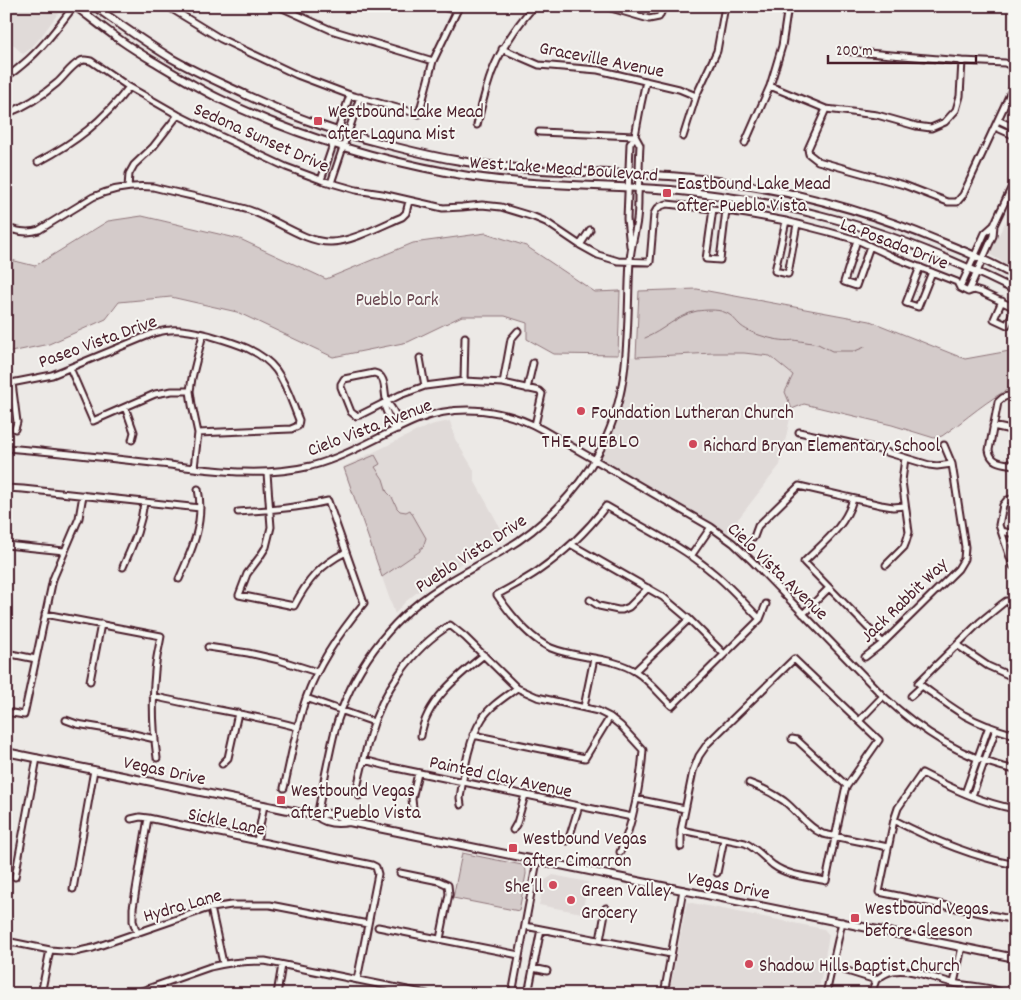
<svg xmlns="http://www.w3.org/2000/svg" width="1021" height="1000" viewBox="0 0 1021 1000" font-family="Dekko,sans-serif">
  <style>
    .built { fill: #e0dad8 }
    .green { fill: #d4cbca; stroke: #8f757a }
    .lines { fill: none; stroke-linecap: round; stroke-linejoin: round }
    .stream { stroke: #886e73; stroke-width: 1 }
    .minor-casing { stroke: #4a1f2b; stroke-width: 9 }
    .major-casing { stroke: #4a1f2b; stroke-width: 10 }
    .minor { stroke: #f6f6f2; stroke-width: 5 }
    .major { stroke: #f6f6f2; stroke-width: 6 }
    .poi-dot { fill: #d1495b; stroke: #f6f6f2; stroke-width: 2 }
    .labels { text-anchor: middle; stroke-width: 4; stroke-linejoin: round; paint-order: stroke }
    .street-label { font-size: 19px; fill: #4a1f2b; stroke: #f6f6f2 }
    .poi-label { font-size: 19px; fill: #4a1f2b; stroke: #f6f6f2; text-anchor: start }
    .park-label { font-size: 19px; fill: #6c4a53; stroke: #f6f6f2 }
    .neighbourhood-label { font-size: 20px; letter-spacing: 1px; fill: #4a1f2b; stroke: #f6f6f2 }
  </style>
  <rect width="100%" height="100%" fill="#ece9e6"/>
  <filter id="ink" filterUnits="userSpaceOnUse"><feTurbulence type="fractalNoise" baseFrequency=".02" numOctaves="2"/><feDisplacementMap in="SourceGraphic" scale="10" xChannelSelector="R" yChannelSelector="G"/><feConvolveMatrix kernelMatrix="1 2 1 2 8 2 1 2 1" color-interpolation-filters="sRGB"/></filter>
  <g filter="url(#ink)">
    <path class="built" d="M6 6H61L62 8 40 38 30 49 23 54 6 38Z
      M1015 203V269L989 254Z
      M713 353H744L770 356 794 375 785 392 792 409 780 465 725 536 594 459 614 418 627 357Z
      M450 421 455 439 474 470V480L506 538 431 581 405 602 395 614 343 467 419 430 434 424Z
      M553 875 588 882 582 913 539 905 544 881Z
      M687 902 824 929 829 935 818 994H669Z"/>
    <path class="green" d="M142 216 240 239 326 279 413 243 486 233 526 246 595 292 620 291 618 355 554 354 527 339V323L505 316H462L408 342 333 357 237 312 171 297 119 302 106 319 49 344 6 353V261L11 260 35 266 108 221Z
      M697 289 870 321 965 359 1015 350V386C987 399 967 419 942 436L934 438 892 425 804 404 792 409 785 392 793 375 770 356 744 353H713L636 357 639 291Z
      M375 455 380 464 375 467 383 479 387 492 392 497 397 508 400 511 406 512 410 510 426 538 423 547 420 549V551L382 577 344 468Z
      M462 853 522 865C526 868 526 870 526 874L519 911 453 898Z"/>
    <g class="lines">
      <path class="stream" d="M645 338C663 331 677 315 697 311 705 310 717 309 724 312 732 315 734 319 739 324 748 334 781 343 794 340L818 344 832 351H855L865 347"/>
      <g class="minor-casing">
        <path id="minor" d="M167 6 221 39 297 75 350 95 419 114 433 61 457 11 460 6
          M278 6 331 30 433 61
          M439 6 457 11
          M604 6 649 19 659 17 664 6
          M502 49 539 65 598 70 679 89 696 96
          M844 51 962 61 1005 63 1015 68
          M6 76C12 74 17 69 22 65 43 48 58 27 74 6
          M770 86 826 109 877 115 916 126 931 128 945 122 956 110 960 96 962 61
          M826 109 808 149 809 154 818 161 904 185 948 202H957L963 195 1015 83
          M6 114C24 107 42 96 57 83 64 77 71 66 79 62 83 59 86 60 91 61L129 87 178 115 220 136 286 167 321 180 356 190 382 194 443 208 462 207 482 205 501 207 534 217 546 222 580 245 598 255 618 261 650 262 654 214C657 207 660 206 667 204L713 209 747 214 786 221 829 232 857 240 893 257 957 282 960 288 968 292 974 290 981 292 1015 308
          M998 120 1015 128
          M477 125C480 112 483 99 487 87 495 57 513 30 534 6
          M995 127 1015 136
          M539 132 635 136
          M683 137 696 96 717 51 725 6
          M745 143 770 86 782 46 788 6
          M38 162C76 142 103 121 129 87
          M321 180 350 95
          M331 183 360 97
          M128 187 129 174 134 165 153 147 178 115
          M713 209 706 259 720 260 726 210
          M786 221 775 271 788 274 797 224
          M6 228C18 231 27 234 39 230L93 197C113 188 131 185 153 187 185 195 218 201 249 210 274 218 305 243 331 242 351 242 383 225 402 217L406 213 409 201
          M857 240 844 282 856 286 870 246
          M580 245 590 230
          M630 246 627 219 630 144 635 136 641 104 646 81
          M920 267 906 303 918 307 932 272
          M960 288 985 233 994 225
          M968 292 993 236 994 225 1015 180
          M1002 301 994 319 1007 325 1015 309
          M420 358 425 386
          M70 368 93 421 155 394 172 391H190
          M464 381 465 337
          M12 383 17 422 15 429
          M503 383 511 339 518 331
          M6 384 52 375 154 333C159 332 165 330 170 330 183 329 196 332 208 335 232 342 260 349 276 370 287 385 292 403 299 420L298 426 291 429 198 433
          M527 389 533 363
          M1015 397C1007 395 1004 396 998 402L989 450C991 464 1003 463 1015 465
          M386 402C393 408 399 420 398 429
          M125 407 134 432 132 440
          M993 426 1015 431
          M398 429 393 427 385 408 386 399C384 389 386 375 374 373L344 379 341 384V387L351 412 356 416 360 415 400 395 425 386 464 381 503 383 539 391 542 394 535 425
          M799 432 873 448 929 465 937 466 952 464
          M6 448 29 450C73 454 117 459 161 464 212 470 260 478 311 466 349 456 382 434 419 419 460 403 505 409 543 430L711 527 733 543 753 562 883 696C922 732 962 758 1015 770
          M194 468 198 433 192 405 190 391 192 378 203 334
          M267 473 271 527 266 547 259 558 247 574 239 595 294 606C307 581 320 565 346 552
          M6 488 23 489 200 508
          M853 499C846 526 823 543 804 562L883 643
          M1015 500 1011 499 1007 500 1003 505 999 525 1013 566 1015 567
          M238 512C268 510 298 508 328 501L364 603C340 632 319 662 306 698 296 727 291 758 284 788
          M1001 531 1015 534
          M754 537 758 526 799 486 881 505 893 507 905 506
          M6 545 64 551
          M572 545 663 597 689 619 724 654
          M691 556 711 527
          M886 565 904 547 906 542 909 532 902 481 905 458
          M123 567C133 544 141 528 144 502
          M179 579C192 550 205 522 198 489
          M590 600 599 606 618 610H622L629 607 648 588
          M45 614 161 636C159 648 156 659 155 671 152 700 153 729 157 758
          M803 614 829 588
          M760 619C744 603 729 585 711 571 682 546 640 526 606 506 587 531 564 553 538 571 525 580 511 587 497 595 510 614 530 639 551 648 563 653 576 655 588 657 605 660 622 663 636 672 649 680 660 695 672 706L760 619 766 604
          M957 645 988 666 1015 678
          M208 647 248 653 279 660 317 672
          M6 653 36 659
          M865 657 883 643 958 569 964 559 965 547 952 464 944 445
          M635 671 689 619
          M90 681 101 624
          M922 686 918 683 980 622 1002 604 1006 601H1015
          M922 686C936 696 949 706 964 715 980 724 997 730 1015 735
          M153 696C201 708 250 714 297 727
          M911 696 922 686
          M306 698 374 722
          M584 707 594 658
          M6 712 24 715 53 579 79 518 83 495
          M66 720 77 724 125 732 155 739
          M859 721 883 696
          M473 735 585 758 610 717
          M421 736C425 702 459 675 484 655
          M792 739 797 740 847 786
          M364 760 391 767 632 817
          M222 764 228 758 238 713
          M749 783C760 787 774 794 784 801 797 811 807 827 823 834L888 847
          M965 793 989 726
          M359 796 357 788C361 771 365 753 370 735 382 692 411 649 450 625L465 637 517 688 537 697 598 711 610 717 621 726 643 750C641 780 633 825 620 852
          M972 796 996 729
          M636 799 685 809
          M461 805 460 798C464 773 468 740 482 719 490 706 505 697 517 688
          M413 808 412 799 418 773
          M1015 809C982 803 951 788 922 773L898 808 894 820 879 892 1015 920
          M317 816C323 787 328 758 335 730 351 672 388 621 439 588 460 574 483 563 504 550 543 527 576 493 598 454 633 391 626 328 630 260 631 246 635 234 637 220 638 212 638 204 638 196 639 179 639 162 640 145L635 136
          M131 819 140 817 148 818 372 865 376 867 378 874 357 980
          M894 820C934 841 971 856 1015 865
          M513 830 517 823 525 795
          M257 841 264 805
          M567 841 570 835 579 806
          M681 847V830L693 771 699 756 708 743 794 659 879 740 847 786 845 790 826 881C809 877 788 876 773 865 764 858 756 848 745 843L681 830
          M400 873 439 881 448 885 449 894 440 939
          M717 873 724 839
          M15 877 37 758
          M73 889 94 770
          M211 908 223 963
          M525 926 671 954
          M378 927 519 955
          M137 933 133 921V908L148 818
          M600 940 606 908
          M6 941 50 950 75 952 93 948 206 909 231 905H270L368 924
          M533 968 547 971
          M844 970 876 980C881 976 887 972 893 971 913 968 934 979 953 983 970 987 990 986 1006 994
          M954 983 962 947
          M41 994 50 950
          M133 994 210 967C229 962 245 961 265 961L427 994
          M277 994 282 965
          M512 994 537 861
          M528 994 541 929
          M664 994 683 890
          M826 994 842 922
          M871 994 876 980"/>
      </g>
      <g class="major-casing">
        <path id="major" d="M75 6C91 18 107 31 123 42 133 49 143 55 153 61 175 74 196 87 218 98 291 134 371 158 451 173 524 187 598 184 671 190 720 195 770 202 819 215 887 232 952 259 1015 290
          M94 6C119 24 145 42 171 58 195 72 221 83 246 95 268 105 291 115 314 123 330 129 348 134 365 139 395 147 425 155 455 160 526 173 598 171 670 176 762 183 854 205 939 241 965 251 990 262 1015 276
          M6 752 317 816C326 824 338 824 349 822L1015 958
          M317 816C329 811 338 815 349 822"/>
      </g>
      <use href="#minor" class="minor"/>
      <use href="#major" class="major"/>
    </g>
  </g>
  <g class="poi-dot">
    <rect x="313" y="116" width="10" height="10" rx="2.5"/>
    <rect x="662" y="188" width="10" height="10" rx="2.5"/>
    <circle cx="581" cy="411" r="5"/>
    <circle cx="693" cy="444" r="5"/>
    <rect x="276" y="795" width="10" height="10" rx="2.5"/>
    <rect x="508" y="843" width="10" height="10" rx="2.5"/>
    <circle cx="553" cy="885" r="5"/>
    <circle cx="571" cy="900" r="5"/>
    <rect x="850" y="913" width="10" height="10" rx="2.5"/>
    <circle cx="749" cy="964" r="5"/>
  </g>
  <g class="labels">
    <g class="street-label">
      <text transform="translate(602 58) rotate(11)" y="7">Graceville Avenue</text>
      <text transform="translate(262 136) rotate(24)" y="7">Sedona Sunset Drive</text>
      <text transform="translate(564 167) rotate(4)" y="7">West Lake Mead Boulevard</text>
      <text transform="translate(895 242) rotate(21)" y="7">La Posada Drive</text>
      <text transform="translate(97 340) rotate(-20)" y="7">Paseo Vista Drive</text>
      <text transform="translate(369 426) rotate(-21)" y="7">Cielo Vista Avenue</text>
      <text transform="translate(470 552) rotate(-33)" y="7">Pueblo Vista Drive</text>
      <text transform="translate(779 570) rotate(44)" y="7">Cielo Vista Avenue</text>
      <text transform="translate(903 599) rotate(-44)" y="7">Jack Rabbit Way</text>
      <text transform="translate(165 769) rotate(12)" y="7">Vegas Drive</text>
      <text transform="translate(501 775) rotate(12)" y="7">Painted Clay Avenue</text>
      <text transform="translate(227 820) rotate(12)" y="7">Sickle Lane</text>
      <text transform="translate(729 884) rotate(11)" y="7">Vegas Drive</text>
      <text transform="translate(182 904) rotate(-16)" y="7">Hydra Lane</text>
    </g>
    <g class="poi-label">
      <text x="328" y="117">Westbound Lake Mead<tspan x="328" dy="22">after Laguna Mist</tspan></text>
      <text x="677" y="189">Eastbound Lake Mead<tspan x="677" dy="22">after Pueblo Vista</tspan></text>
      <text x="591" y="418">Foundation Lutheran Church</text>
      <text x="703" y="451">Richard Bryan Elementary School</text>
      <text x="291" y="796">Westbound Vegas<tspan x="291" dy="22">after Pueblo Vista</tspan></text>
      <text x="523" y="844">Westbound Vegas<tspan x="523" dy="22">after Cimarron</tspan></text>
      <text x="543" y="892" text-anchor="end">She’ll</text>
      <text x="581" y="896">Green Valley<tspan x="581" dy="22">Grocery</tspan></text>
      <text x="865" y="914">Westbound Vegas<tspan x="865" dy="22">before Gleeson</tspan></text>
      <text x="759" y="971">Shadow Hills Baptist Church</text>
    </g>
    <g class="park-label">
      <text x="397" y="305">Pueblo Park</text>
    </g>
    <g class="neighbourhood-label">
      <text x="591" y="447">THE PUEBLO</text>
    </g>
  </g>
  <rect width="1021" height="1000" fill="none" stroke="#f6f6f2" stroke-width="25"/>
  <rect x="12" y="12" width="996" height="975" fill="none" stroke="#4a1f2b" stroke-width="2" filter="url(#ink)"/>
  <path d="M828 55v8h148v-8" fill="none" stroke="#4a1f2b" stroke-width="2.5"/>
  <text x="836" y="55" font-size="15" fill="#4a1f2b" stroke="#f6f6f2" stroke-width="4" paint-order="stroke">200 m</text>
</svg>
